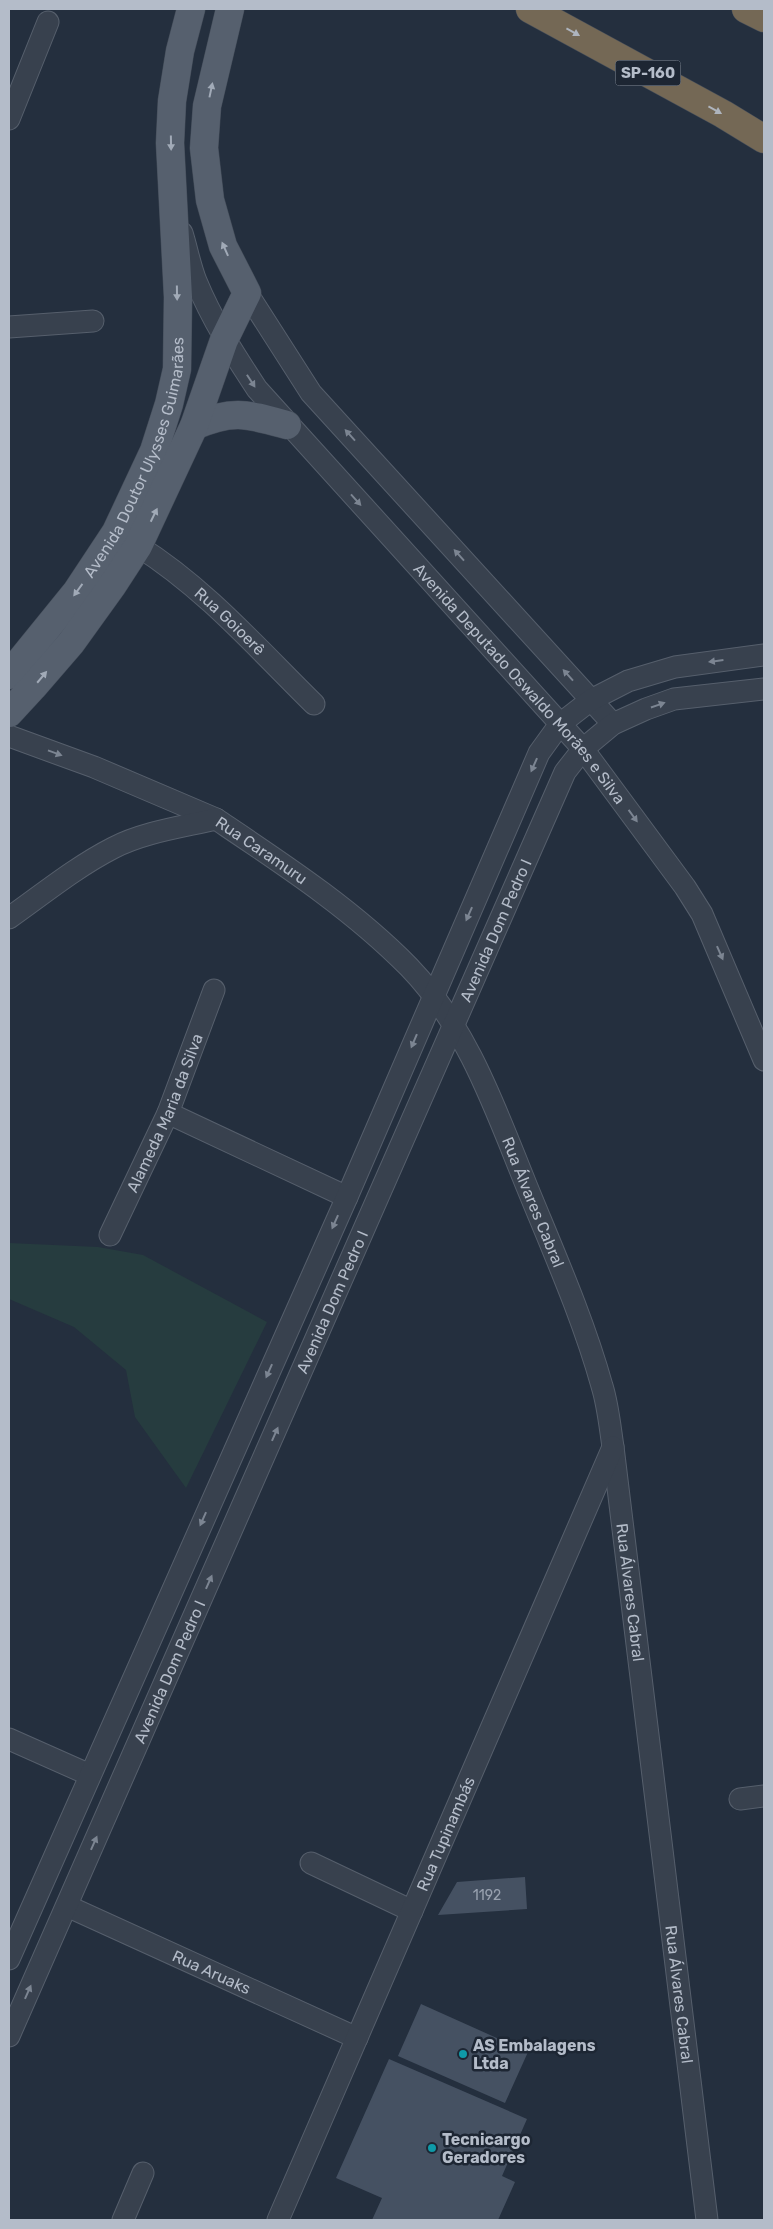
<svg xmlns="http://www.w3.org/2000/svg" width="773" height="2229" viewBox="0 0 773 2229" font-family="Rubik,sans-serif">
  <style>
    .green { fill: #263c3f }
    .building { fill: #455162 }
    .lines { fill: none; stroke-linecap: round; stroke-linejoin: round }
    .minor-casing { stroke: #565f6c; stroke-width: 23 }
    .major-casing { stroke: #414a57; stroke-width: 29 }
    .highway-casing { stroke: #434c59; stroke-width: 29 }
    .minor { stroke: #38414e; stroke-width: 21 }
    .major { stroke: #56606e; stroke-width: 28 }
    .highway { stroke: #746855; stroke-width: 28 }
    .oneway { fill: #aeb4bd }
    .oneway2 { fill: #a1aab7 }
    .oneway3 { fill: #7c8592 }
    .culture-dot { fill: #0f9aa8; stroke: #1d2633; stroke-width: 2 }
    .labels { text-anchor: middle; stroke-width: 5; stroke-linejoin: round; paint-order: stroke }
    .number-label { font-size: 14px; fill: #98a1af }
    .shield { fill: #1d2633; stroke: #878f9c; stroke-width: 1 }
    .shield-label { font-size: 15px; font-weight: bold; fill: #b4bcc9 }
    .street-label { font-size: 16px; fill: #b4bcc9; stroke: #1d2633 }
    .poi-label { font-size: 16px; font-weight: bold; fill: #b4bcc9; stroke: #1d2633; text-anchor: start }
  </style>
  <rect width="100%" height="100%" fill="#242f3e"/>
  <path class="green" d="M9 1243 98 1247 143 1255 267 1322 186 1488 135 1417 126 1370 74 1327 9 1299Z"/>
  <path class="building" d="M525 1877 527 1909 438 1915 457 1882Z
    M421 2004 528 2052 505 2103 398 2056Z
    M389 2059 527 2119 502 2176 515 2182 498 2220H372L382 2198 336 2178Z"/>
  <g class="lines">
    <g class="minor-casing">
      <g id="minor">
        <path d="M9 119 48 22"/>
        <path id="s1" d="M182 233C187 249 190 266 196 281 212 320 234 354 257 389L583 749 685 887 702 914 764 1060"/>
        <path d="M247 293 311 393 613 724"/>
        <path d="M9 327 93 321"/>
        <path id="s2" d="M138 546C205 588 258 649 314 704"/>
        <path d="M9 736 94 767 216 819"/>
        <path id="s3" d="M9 918C43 894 76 867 113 848 144 832 182 827 216 819 283 864 352 909 409 967 468 1028 496 1111 527 1187 554 1253 583 1318 602 1386 608 1405 610 1427 613 1447L707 2220"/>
        <path d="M168 1113 347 1197"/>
        <path id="s4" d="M110 1235 168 1113 214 990"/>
        <path d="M9 1739 90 1775"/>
        <path d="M740 1799 764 1796"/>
        <path d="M311 1863 412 1911"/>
        <path id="s5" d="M67 1906 357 2038"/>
        <path d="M9 1959 347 1197 539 753 560 724 591 700 628 681 675 667 764 655"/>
        <path id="s6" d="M9 2036 565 772 583 749 613 724 646 709 674 699 764 689"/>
        <path d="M123 2220 143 2173"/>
        <path id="s7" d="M278 2220 613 1447"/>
      </g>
    </g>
    <g class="major-casing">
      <g id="major">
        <path d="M194 426C233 409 247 414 287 425"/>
        <path id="s8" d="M9 675 77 591 116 532 154 451 169 404 177 369 178 297 170 143 172 101 180 51 191 9"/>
        <path d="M9 713 33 687 71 643 112 586 138 546 194 426 224 340 247 293 223 246 210 200 204 148 207 106 230 9"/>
      </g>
    </g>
    <g class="highway-casing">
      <path id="highway" d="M530 9 723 114 764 139
        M746 9 764 18"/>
    </g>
    <use href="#minor" class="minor"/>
    <use href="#major" class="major"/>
    <use href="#highway" class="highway"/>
  </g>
  <defs><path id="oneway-solid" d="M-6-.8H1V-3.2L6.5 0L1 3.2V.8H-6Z" transform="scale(1.25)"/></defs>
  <g class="oneway">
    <use href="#oneway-solid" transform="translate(573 32) rotate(29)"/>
    <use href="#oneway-solid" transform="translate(715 110) rotate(29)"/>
  </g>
  <g class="oneway2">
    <use href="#oneway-solid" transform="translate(211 90) rotate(-78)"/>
    <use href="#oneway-solid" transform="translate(171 143) rotate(89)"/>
    <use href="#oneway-solid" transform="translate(225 249) rotate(-114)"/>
    <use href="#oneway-solid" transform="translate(177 293) rotate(89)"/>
    <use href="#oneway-solid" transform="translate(154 515) rotate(-64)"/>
    <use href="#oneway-solid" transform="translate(78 590) rotate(126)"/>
    <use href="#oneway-solid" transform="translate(42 677) rotate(-50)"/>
  </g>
  <g class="oneway3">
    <use href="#oneway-solid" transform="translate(251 381) rotate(57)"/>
    <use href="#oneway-solid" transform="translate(350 435) rotate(-132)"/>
    <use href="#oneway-solid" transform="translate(356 500) rotate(48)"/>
    <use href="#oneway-solid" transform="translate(459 555) rotate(-132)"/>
    <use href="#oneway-solid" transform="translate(716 661) rotate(173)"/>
    <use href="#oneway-solid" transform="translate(568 675) rotate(-132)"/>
    <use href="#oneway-solid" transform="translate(658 705) rotate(-19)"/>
    <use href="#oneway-solid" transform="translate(55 753) rotate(20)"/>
    <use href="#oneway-solid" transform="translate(534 765) rotate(114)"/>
    <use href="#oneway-solid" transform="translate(633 816) rotate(54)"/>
    <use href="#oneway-solid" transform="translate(469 914) rotate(114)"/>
    <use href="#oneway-solid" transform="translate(720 953) rotate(66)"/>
    <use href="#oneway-solid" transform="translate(414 1041) rotate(113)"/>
    <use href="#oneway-solid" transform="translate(335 1222) rotate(114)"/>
    <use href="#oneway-solid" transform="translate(269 1371) rotate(114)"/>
    <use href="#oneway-solid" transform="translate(275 1434) rotate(-66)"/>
    <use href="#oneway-solid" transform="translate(203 1519) rotate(114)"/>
    <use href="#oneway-solid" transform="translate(209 1582) rotate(-66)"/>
    <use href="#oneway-solid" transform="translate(94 1843) rotate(-66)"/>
    <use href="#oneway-solid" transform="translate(28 1992) rotate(-66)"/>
  </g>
  <g class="culture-dot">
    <circle cx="463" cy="2054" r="5"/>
    <circle cx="432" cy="2148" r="5"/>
  </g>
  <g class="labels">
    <g class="number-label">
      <text x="487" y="1900">1192</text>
    </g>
    <rect class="shield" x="615.5" y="60.5" width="65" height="25" rx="4"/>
    <g class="shield-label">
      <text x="648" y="78">SP-160</text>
    </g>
    <g class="street-label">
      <text dy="6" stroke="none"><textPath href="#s8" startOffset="256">Avenida Doutor Ulysses Guimarães</textPath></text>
      <text dy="6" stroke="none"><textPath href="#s2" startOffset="119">Rua Goioerê</textPath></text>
      <text dy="6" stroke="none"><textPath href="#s1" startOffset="569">Avenida Deputado Oswaldo Morães e Silva</textPath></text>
      <text dy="6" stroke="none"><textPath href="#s3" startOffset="288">Rua Caramuru</textPath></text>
      <text dy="6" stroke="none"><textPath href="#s6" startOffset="1208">Avenida Dom Pedro I</textPath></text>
      <text dy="6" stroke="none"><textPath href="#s4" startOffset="134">Alameda Maria da Silva</textPath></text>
      <text dy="6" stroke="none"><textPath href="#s3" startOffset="744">Rua Álvares Cabral</textPath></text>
      <text dy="6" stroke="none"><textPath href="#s6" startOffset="802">Avenida Dom Pedro I</textPath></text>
      <text dy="6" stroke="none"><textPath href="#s3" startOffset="1149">Rua Álvares Cabral</textPath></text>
      <text dy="6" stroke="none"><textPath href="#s6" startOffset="398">Avenida Dom Pedro I</textPath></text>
      <text dy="6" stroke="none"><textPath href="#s7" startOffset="421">Rua Tupinambás</textPath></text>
      <text dy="6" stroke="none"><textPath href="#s5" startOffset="159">Rua Aruaks</textPath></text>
      <text dy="6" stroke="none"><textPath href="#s3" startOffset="1554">Rua Álvares Cabral</textPath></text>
    </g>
    <g class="poi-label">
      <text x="473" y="2051">AS Embalagens<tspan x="473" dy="18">Ltda</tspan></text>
      <text x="442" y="2145">Tecnicargo<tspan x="442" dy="18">Geradores</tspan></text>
    </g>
  </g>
  <rect width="773" height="2229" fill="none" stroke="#b4bcc9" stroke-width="20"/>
</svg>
